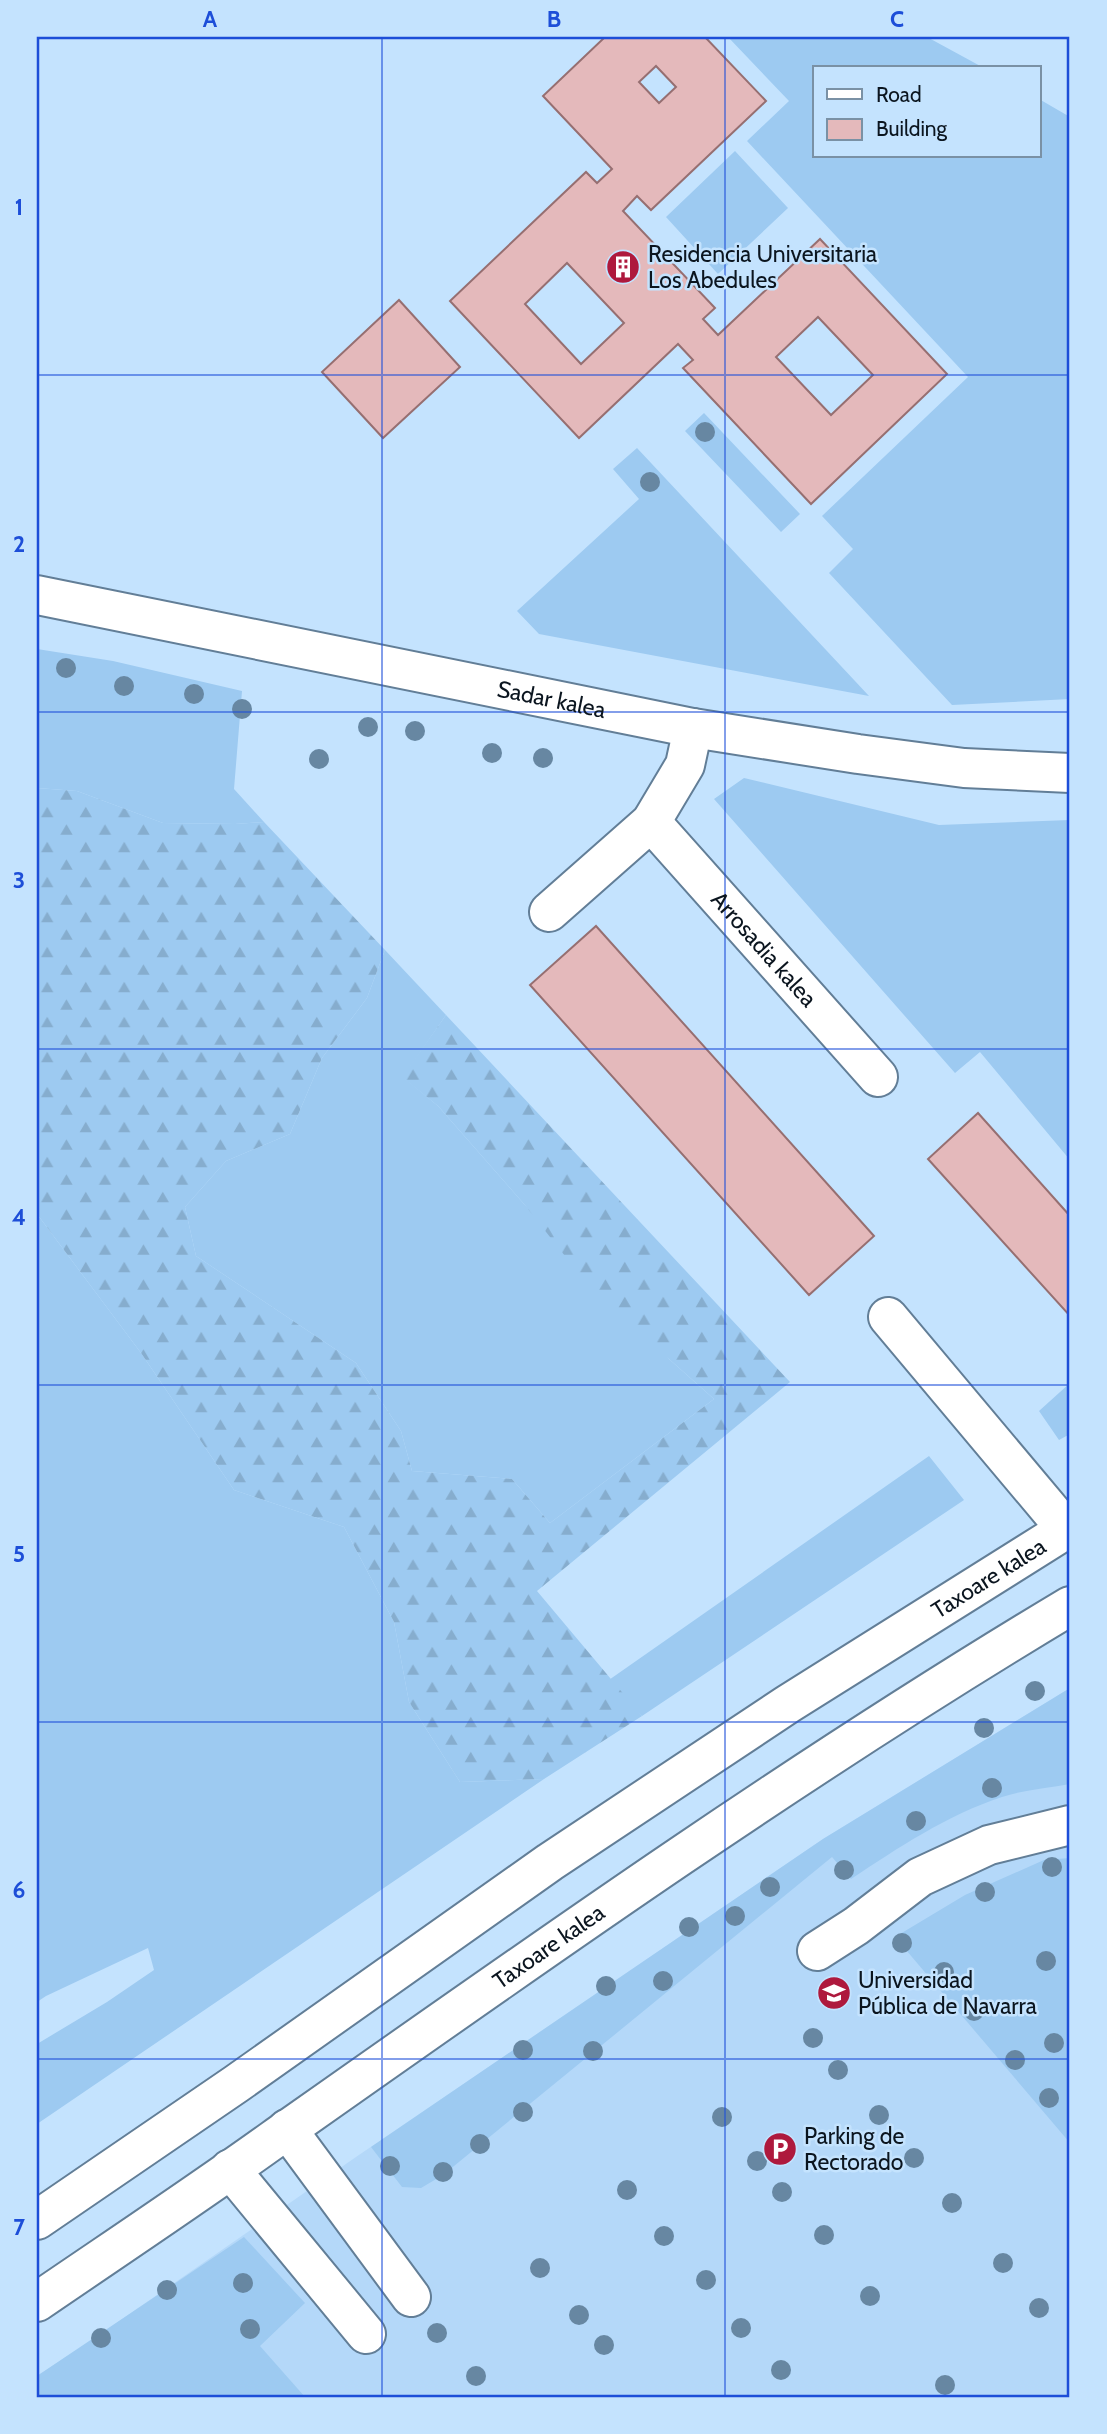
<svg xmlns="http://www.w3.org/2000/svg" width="1107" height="2434" viewBox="0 0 1107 2434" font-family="Cabin,sans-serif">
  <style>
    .built { fill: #b4d8f9 }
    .grass { fill: #9dcaf1 }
    .forest { fill: url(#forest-firs) }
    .building { fill: #e4b9bb; stroke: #966f71; stroke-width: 2; fill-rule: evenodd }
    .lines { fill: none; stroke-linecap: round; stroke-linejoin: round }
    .minor-casing { stroke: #627e97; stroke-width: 42 }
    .minor { stroke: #fff; stroke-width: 38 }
    .tree { fill: #6787a2 }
    .grid { fill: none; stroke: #1d4ed8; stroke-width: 2; stroke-opacity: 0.55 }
    .labels { text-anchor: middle; stroke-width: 5; stroke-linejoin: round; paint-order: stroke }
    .poi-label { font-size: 23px; fill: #0b151f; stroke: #c4e3fe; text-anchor: start }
    .street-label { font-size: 23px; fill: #0b151f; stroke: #c4e3fe }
    .neatline { fill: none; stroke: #1d4ed8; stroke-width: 2.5 }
    .grid-label { font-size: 23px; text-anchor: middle; font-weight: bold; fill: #1d4ed8 }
  </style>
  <defs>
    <pattern id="forest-firs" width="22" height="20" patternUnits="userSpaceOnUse" patternTransform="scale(1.75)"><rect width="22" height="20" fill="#9dcaf1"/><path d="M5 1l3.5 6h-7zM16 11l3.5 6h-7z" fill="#86adce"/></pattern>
  </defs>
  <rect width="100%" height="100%" fill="#c4e3fe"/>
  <path class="built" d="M1070 1688V2397H37V2376L92 2340 356 2157 823 1839Z"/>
  <path class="grass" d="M728 37H927L984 68H815V156H1039V99L1070 117V699L952 705 829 573 853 549 822 516 968 377 747 141 789 101Z
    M735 151 788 208 718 274 666 217Z
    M704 413 800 514 781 532 685 431Z
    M637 448 869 696 539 634 517 611 639 499 613 469Z
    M37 649 113 661 242 691 234 789 264 822 235 824 163 823 77 791 37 788Z
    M744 778 939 825 1070 820V1160L980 1052 955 1073 714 799Z
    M385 950 446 1015 403 1077 438 1106 524 1204 669 1359 714 1399 550 1523 512 1479 412 1471 401 1431 356 1363 196 1256 185 1207 226 1161 290 1134 322 1058 367 998Z
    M37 1214 141 1353 234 1490 344 1527 394 1622 409 1702 460 1782 544 1779 37 2124V2044L107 2002 154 1970 148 1948 46 1996 37 2002Z
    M1070 1383V1434L1059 1440 1039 1411Z
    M929 1456 964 1500 642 1716 606 1682Z
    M1070 1688V1784C1048 1788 1023 1790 1002 1797 947 1815 898 1848 851 1879L832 1857 443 2175 421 2188 402 2187 371 2147 823 1839Z
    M1070 1858V2143L895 1937 965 1895 1044 1860Z
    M244 2237 305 2303 260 2346 305 2397H37V2376Z"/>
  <path class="forest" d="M37 788 77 791 163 823 235 824 264 822 385 950 367 998 322 1058 290 1134 226 1161 185 1207 196 1256 356 1363 401 1431 412 1471 512 1479 550 1523 714 1399 669 1359 617 1322 524 1204 438 1106 402 1077 446 1015 790 1382 537 1591 642 1716 544 1779 460 1782 409 1702 394 1622 344 1527 234 1490 141 1353 37 1214Z"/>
  <path class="building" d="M605 37H705L766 101 651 210 637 196 623 211 715 308 703 319 718 335 820 239 947 374 811 504 683 368 693 360 678 344 579 438 450 301 586 172 597 183 612 169 543 96ZM656 66 676 87 659 103 639 82ZM567 263 624 323 581 364 525 304ZM818 317 873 375 831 415 776 357Z
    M399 300 460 367 383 438 322 372Z
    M596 926 874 1236 809 1295 530 985Z
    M978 1113 1070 1216V1316L928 1159Z"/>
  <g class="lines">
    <g class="minor-casing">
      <g id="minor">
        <path id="s1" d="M37 595 693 728 858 754 964 768 1070 773"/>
        <path id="s2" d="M651 822 878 1077"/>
        <path d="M549 912 651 822 685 765 693 728"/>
        <path d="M888 1317 1066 1529"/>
        <path d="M817 1951 856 1926 920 1877 989 1845 1070 1825"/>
        <path d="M287 2129 411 2297"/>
        <path d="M230 2169 366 2334"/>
        <path id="s3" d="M37 2220 236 2084 550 1862 788 1704 1070 1527"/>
        <path id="s4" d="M37 2302C116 2248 196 2195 274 2139 535 1955 796 1770 1070 1606"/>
      </g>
    </g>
    <use href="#minor" class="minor"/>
  </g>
  <g class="tree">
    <circle cx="705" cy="432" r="10"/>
    <circle cx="650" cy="482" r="10"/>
    <circle cx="66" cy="668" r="10"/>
    <circle cx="124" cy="686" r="10"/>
    <circle cx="194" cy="694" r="10"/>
    <circle cx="242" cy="709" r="10"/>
    <circle cx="368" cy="727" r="10"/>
    <circle cx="415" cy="731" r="10"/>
    <circle cx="492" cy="753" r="10"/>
    <circle cx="543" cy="758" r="10"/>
    <circle cx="319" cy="759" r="10"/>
    <circle cx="1035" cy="1691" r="10"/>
    <circle cx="984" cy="1728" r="10"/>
    <circle cx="992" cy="1788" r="10"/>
    <circle cx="916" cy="1821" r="10"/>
    <circle cx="1052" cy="1867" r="10"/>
    <circle cx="844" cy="1870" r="10"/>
    <circle cx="770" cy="1887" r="10"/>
    <circle cx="985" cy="1892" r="10"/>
    <circle cx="735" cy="1916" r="10"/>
    <circle cx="689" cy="1927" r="10"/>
    <circle cx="902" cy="1943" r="10"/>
    <circle cx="1046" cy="1961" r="10"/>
    <circle cx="944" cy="1972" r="10"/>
    <circle cx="663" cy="1981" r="10"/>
    <circle cx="606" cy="1986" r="10"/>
    <circle cx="974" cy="2011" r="10"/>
    <circle cx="813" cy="2038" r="10"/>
    <circle cx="1054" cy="2043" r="10"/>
    <circle cx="523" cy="2050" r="10"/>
    <circle cx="593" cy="2051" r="10"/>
    <circle cx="1015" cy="2060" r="10"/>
    <circle cx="838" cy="2070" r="10"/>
    <circle cx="1049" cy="2098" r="10"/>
    <circle cx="523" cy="2112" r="10"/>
    <circle cx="879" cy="2115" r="10"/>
    <circle cx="722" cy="2117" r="10"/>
    <circle cx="480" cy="2144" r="10"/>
    <circle cx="914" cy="2158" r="10"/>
    <circle cx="757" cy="2161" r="10"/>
    <circle cx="390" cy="2166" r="10"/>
    <circle cx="443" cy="2172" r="10"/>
    <circle cx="627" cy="2190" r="10"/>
    <circle cx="782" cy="2192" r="10"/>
    <circle cx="952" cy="2203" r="10"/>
    <circle cx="824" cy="2235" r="10"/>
    <circle cx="664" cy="2236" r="10"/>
    <circle cx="1003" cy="2263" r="10"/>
    <circle cx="540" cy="2268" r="10"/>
    <circle cx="706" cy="2280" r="10"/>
    <circle cx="243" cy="2283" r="10"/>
    <circle cx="167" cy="2290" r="10"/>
    <circle cx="870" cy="2296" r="10"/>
    <circle cx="1039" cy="2308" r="10"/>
    <circle cx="579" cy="2315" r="10"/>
    <circle cx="741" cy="2328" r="10"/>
    <circle cx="250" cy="2329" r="10"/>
    <circle cx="437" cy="2333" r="10"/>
    <circle cx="101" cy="2338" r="10"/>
    <circle cx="604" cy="2345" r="10"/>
    <circle cx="781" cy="2370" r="10"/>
    <circle cx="476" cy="2376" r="10"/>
    <circle cx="945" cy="2385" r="10"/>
  </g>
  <path class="grid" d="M382 37V2397M725 37V2397M37 375H1070M37 712H1070M37 1049H1070M37 1385H1070M37 1722H1070M37 2059H1070"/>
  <defs>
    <g id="building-disc" transform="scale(1.75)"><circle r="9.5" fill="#ae193d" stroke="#c4e3fe"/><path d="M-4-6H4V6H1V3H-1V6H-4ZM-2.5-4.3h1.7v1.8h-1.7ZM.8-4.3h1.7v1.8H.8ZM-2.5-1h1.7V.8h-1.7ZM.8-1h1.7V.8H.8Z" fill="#fff"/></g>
    <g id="university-disc" transform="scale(1.75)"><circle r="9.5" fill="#ae193d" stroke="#c4e3fe"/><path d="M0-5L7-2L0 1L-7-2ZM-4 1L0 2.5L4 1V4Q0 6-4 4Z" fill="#fff"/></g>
    <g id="parking-disc" transform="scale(1.75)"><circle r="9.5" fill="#ae193d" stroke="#c4e3fe"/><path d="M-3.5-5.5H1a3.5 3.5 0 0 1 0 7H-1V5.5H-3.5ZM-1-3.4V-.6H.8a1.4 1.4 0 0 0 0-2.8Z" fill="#fff"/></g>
  </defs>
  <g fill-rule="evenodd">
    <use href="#building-disc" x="623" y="267"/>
    <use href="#university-disc" x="834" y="1993"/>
    <use href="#parking-disc" x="780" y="2149"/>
  </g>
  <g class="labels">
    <g class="poi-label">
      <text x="648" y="262">Residencia Universitaria<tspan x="648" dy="26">Los Abedules</tspan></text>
      <text x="858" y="1988">Universidad<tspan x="858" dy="26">Pública de Navarra</tspan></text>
      <text x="804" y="2144">Parking de<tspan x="804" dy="26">Rectorado</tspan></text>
    </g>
    <g class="street-label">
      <text dy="8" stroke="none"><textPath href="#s1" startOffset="525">Sadar kalea</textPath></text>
      <text dy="8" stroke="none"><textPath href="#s2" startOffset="170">Arrosadia kalea</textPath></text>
      <text dy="8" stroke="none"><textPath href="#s3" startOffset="1148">Taxoare kalea</textPath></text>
      <text dy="8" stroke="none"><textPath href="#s4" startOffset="623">Taxoare kalea</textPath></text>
    </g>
  </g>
  <rect width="1107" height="2434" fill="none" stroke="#c4e3fe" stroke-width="77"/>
  <rect x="813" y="66" width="228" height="91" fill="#c4e3fe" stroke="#7a91a5" stroke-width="2"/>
  <rect x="827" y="89" width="35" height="10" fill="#ffffff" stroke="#7a91a5" stroke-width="2"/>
  <text x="876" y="102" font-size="21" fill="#0b151f">Road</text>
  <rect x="827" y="119" width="35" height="21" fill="#e4b9bb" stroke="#7a91a5" stroke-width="2"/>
  <text x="876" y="136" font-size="21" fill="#0b151f">Building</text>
  <rect x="38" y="38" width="1030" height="2358" class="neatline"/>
  <g class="grid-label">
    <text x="210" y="27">A</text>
    <text x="554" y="27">B</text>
    <text x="897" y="27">C</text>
    <text x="19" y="215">1</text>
    <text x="19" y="552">2</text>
    <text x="19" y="888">3</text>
    <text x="19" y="1225">4</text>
    <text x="19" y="1562">5</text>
    <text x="19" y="1898">6</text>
    <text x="19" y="2235">7</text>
  </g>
</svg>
